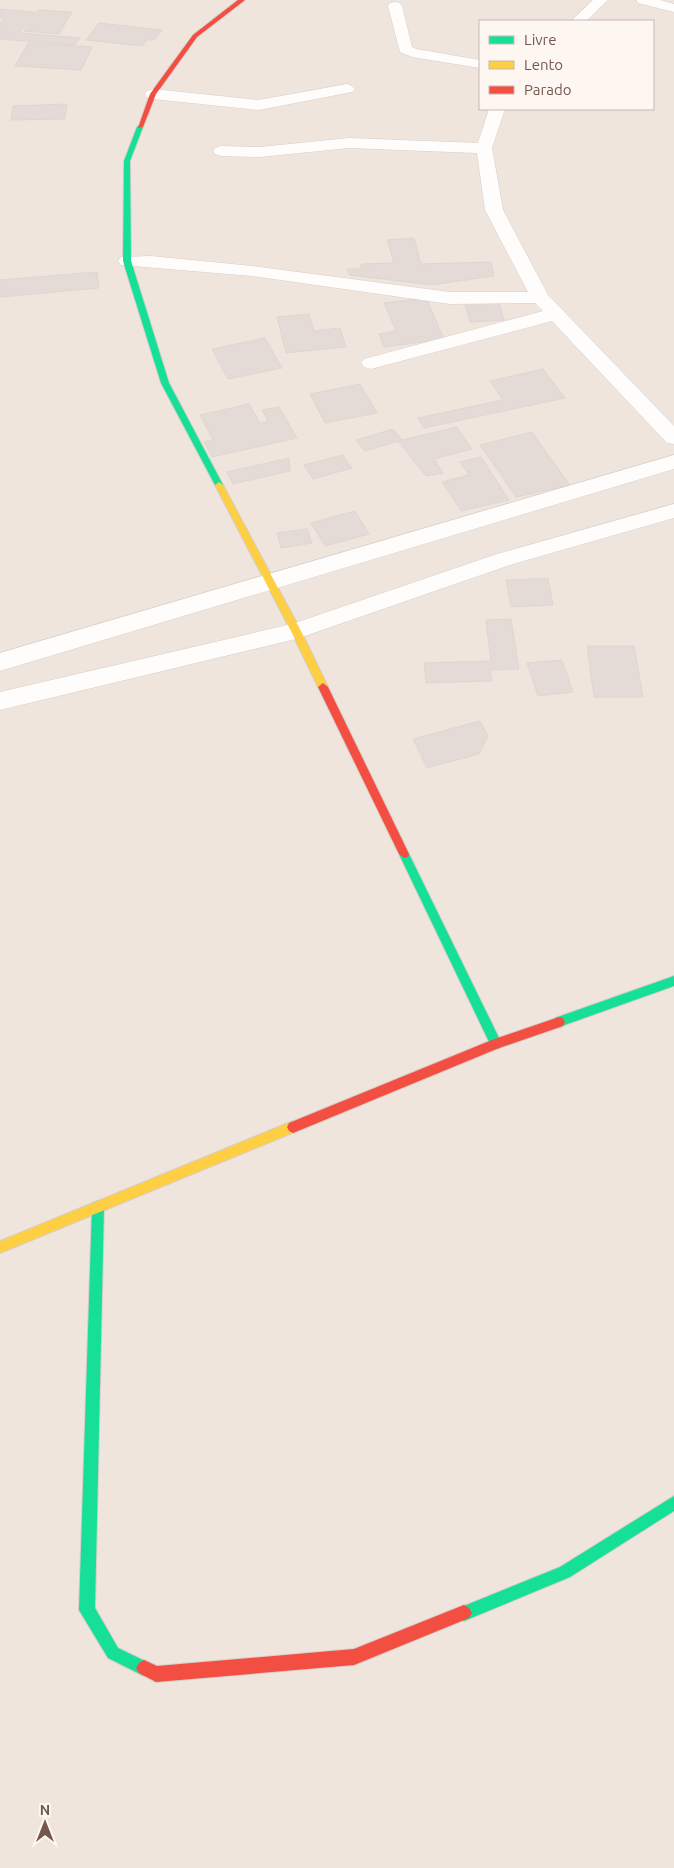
<svg xmlns="http://www.w3.org/2000/svg" width="674" height="1868" viewBox="0 0 674 1868" font-family="Ubuntu,sans-serif">
  <style>
    .residential { fill: #f0e5dd; fill-rule: evenodd }
    .building { fill: #e4dbd6; stroke: #e0d6d1 }
    .lines { fill: none; stroke-linecap: round; stroke-linejoin: round }
    .street-casing { stroke: #d6cfcb; stroke-width: 1 }
    .fast-casing { stroke: #d7ceca; stroke-width: 2 }
    .slow-casing { stroke: #d7ceca; stroke-width: 2 }
    .jam-casing { stroke: #d7ceca; stroke-width: 2 }
    .street { fill: #fefdfc; fill-rule: evenodd }
    .fast { fill: #16e098; fill-rule: evenodd }
    .slow { fill: #ffcf43; fill-rule: evenodd }
    .jam { fill: #f24e42; fill-rule: evenodd }
  </style>
  <rect width="100%" height="100%" fill="#f8f3ee"/>
  <path class="residential" d="M0 0H674V1868H0ZM480 21H653V109H480Z"/>
  <path class="building" d="M0 9 35 12 20 33 80 38 75 45 0 39V24L4 18H0Z
    M38 10 72 12 59 34 24 31Z
    M99 23 162 30 154 40H147L142 46 86 40Z
    M28 43 92 47 81 70 15 66Z
    M67 104 65 119 11 120 13 106Z
    M414 238 421 264 491 262 494 276 431 285 350 275 347 269H359L362 264 394 263 387 240Z
    M97 272 99 288 0 297V280Z
    M426 298 444 339 384 347 379 334 396 331 384 303Z
    M498 299 504 320 470 322 464 301Z
    M309 314 314 331 340 328 346 347 286 353 277 317Z
    M265 338 282 368 228 379 212 349Z
    M543 369 565 398 424 428 418 418 503 400 490 381Z
    M360 384 377 413 325 423 310 394Z
    M249 404 260 423 268 421 262 410 279 407 297 438 212 457 204 442 213 440 200 415Z
    M457 427 472 449 434 459 443 473 426 476 398 441Z
    M393 429 402 440 365 451 356 440Z
    M532 432 570 485 516 497 480 445Z
    M343 455 352 468 313 479 304 465Z
    M481 457 509 500 461 511 442 482 469 475 460 462Z
    M289 458 290 471 233 484 227 472Z
    M355 511 369 534 325 546 311 523Z
    M307 529 312 543 281 548 277 533Z
    M548 578 553 605 511 607 506 580Z
    M511 619 519 669 492 670 486 620Z
    M587 646H634L643 697H594Z
    M562 660 573 692 538 696 527 663Z
    M489 661 492 681 426 683 424 663Z
    M480 721 488 736 479 754 427 768 413 739Z"/>
  <g class="lines">
    <g class="street-casing">
      <path id="street" d="M593 0H608L586 21H571Z
        M636 0H660L674 4V12L638 3Z
        M395 2 400 3 402 6 412 47 416 49 480 60V68L412 57 400 52 388 6 390 3Z
        M347 84 352 86 355 89 352 92 259 110 153 99 147 97 145 94 147 91 153 89 259 100Z
        M489 109H505L492 148 503 210 548 295 674 426V444L667 443 552 321 371 369 364 367 361 363 364 359 543 311 535 303 450 304 252 276 121 265 118 261 121 257 151 256 252 266 450 292H528L485 210 477 153 349 148 260 157 221 156 215 154 213 151 215 148 221 146 260 147 349 138 478 143Z
        M674 455V469L0 671V653Z
        M674 504V518L513 564 296 639 0 710V692L292 624 497 554Z"/>
    </g>
    <g class="fast-casing">
      <path id="fast" d="M140 125 143 127 130 161 131 261 169 383 223 485 219 488 215 485 161 383 123 261 124 161 137 127Z
        M404 850 409 854 500 1040 502 1044 500 1048 496 1049 492 1048 399 854Z
        M674 976V986L559 1027 555 1026 553 1022 555 1018Z
        M98 1201 103 1203 104 1207 95 1608 118 1648 149 1663 152 1668 149 1673 144 1676 108 1658 79 1610 92 1207 93 1203Z
        M674 1496V1511L570 1577 464 1621 459 1618 456 1613 459 1608 560 1567Z"/>
    </g>
    <g class="slow-casing">
      <path id="slow" d="M219 482 223 485 301 631 328 687 326 690H320L318 687 291 631 215 485Z
        M293 1121 297 1123 299 1127 297 1131 0 1253V1241Z"/>
    </g>
    <g class="jam-casing">
      <path id="jam" d="M238 0H245L197 37 156 94 143 127 138 128 150 94 193 35Z
        M323 683 328 687 409 854 408 857 404 858 399 854 318 687Z
        M559 1017 563 1018 565 1022 563 1026 499 1048 293 1133 289 1131 287 1127 289 1123 492 1040Z
        M464 1605 469 1608 472 1613 469 1618 354 1665 156 1682 139 1673 136 1668 139 1663 144 1660 157 1666 354 1649Z"/>
    </g>
    <use href="#street" class="street"/>
    <use href="#fast" class="fast"/>
    <use href="#slow" class="slow"/>
    <use href="#jam" class="jam"/>
  </g>
  <rect x="479" y="20" width="175" height="90" fill="#fef7f1" stroke="#c7b7b1"/>
  <rect x="489" y="36" width="25" height="8" fill="#16e098" stroke="#c7b7b1"/>
  <text x="524" y="45" font-size="15" fill="#745850">Livre</text>
  <rect x="489" y="61" width="25" height="8" fill="#ffcf43" stroke="#c7b7b1"/>
  <text x="524" y="70" font-size="15" fill="#745850">Lento</text>
  <rect x="489" y="86" width="25" height="8" fill="#f24e42" stroke="#c7b7b1"/>
  <text x="524" y="95" font-size="15" fill="#745850">Parado</text>
  <g transform="translate(45 1823)" stroke="#fef7f1" stroke-width="4" paint-order="stroke">
  <path d="M0-4L9 19L0 12L-9 19Z" fill="#745850"/>
  <text y="-8" font-size="14" font-weight="bold" text-anchor="middle" fill="#745850">N</text>
  </g>
</svg>
